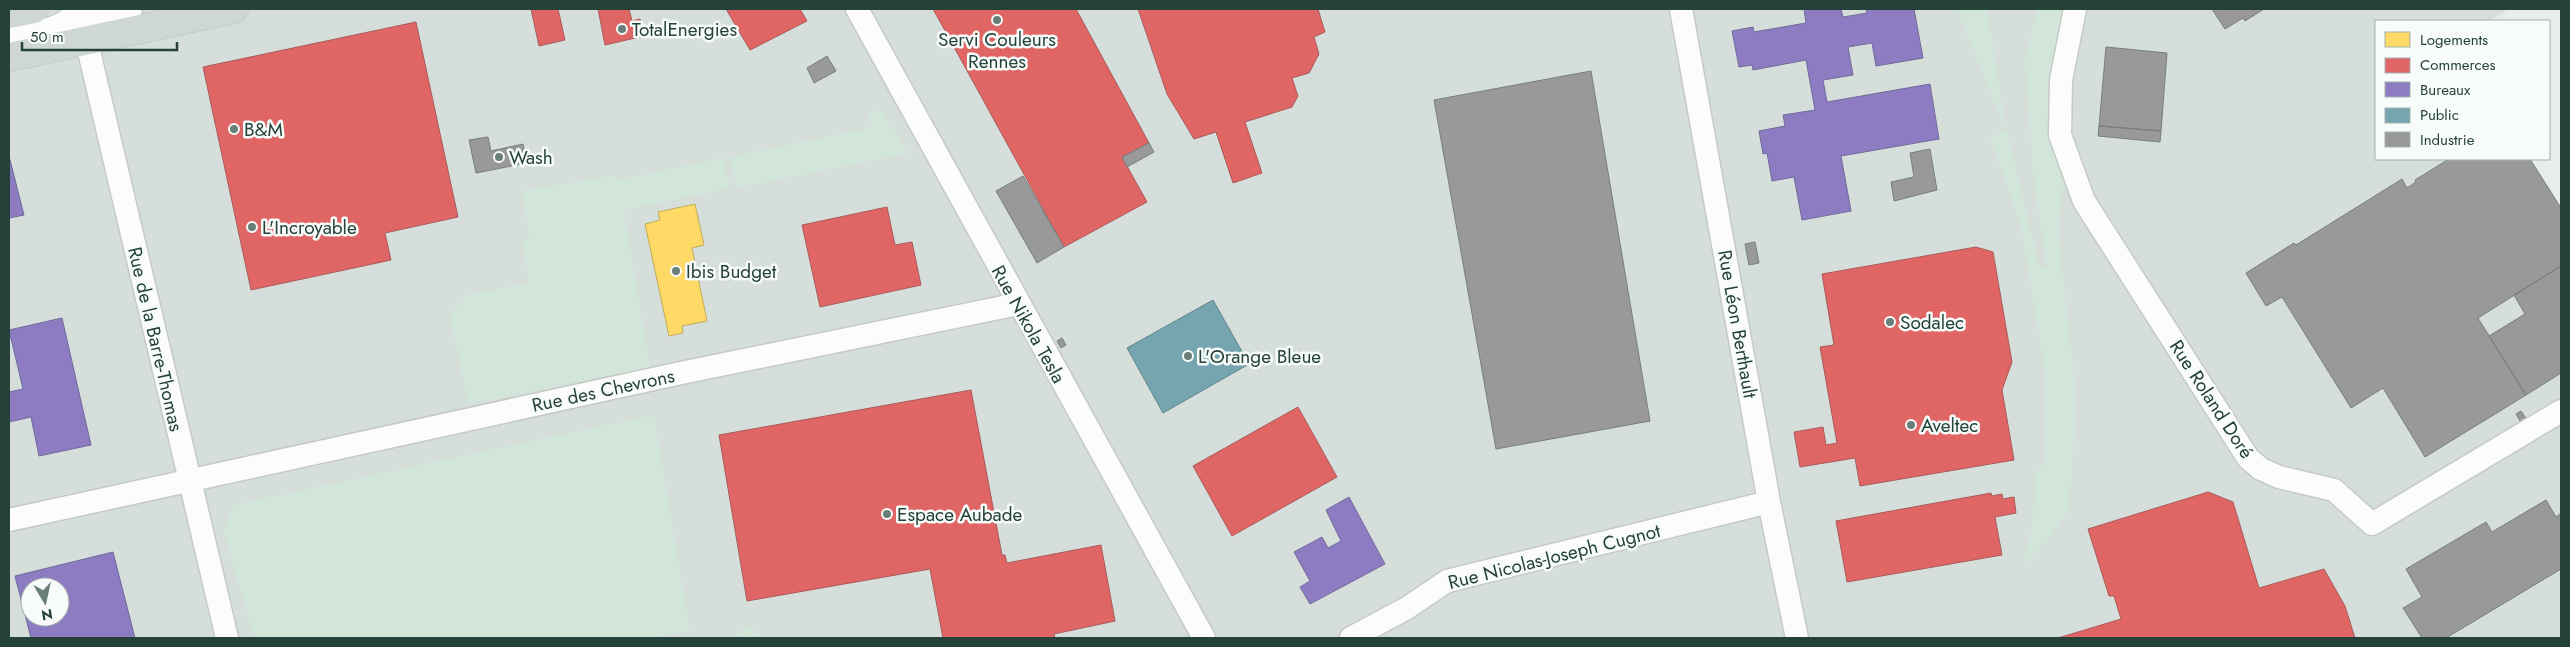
<svg xmlns="http://www.w3.org/2000/svg" width="2570" height="647" viewBox="0 0 2570 647" font-family="Jost,sans-serif">
  <style>
    .built { fill: #d6dedb; fill-rule: evenodd }
    .green { fill: #d1e6d8 }
    .homes { fill: #ffd966; stroke: #bdac59 }
    .shops { fill: #e06666; stroke: #a85b59 }
    .offices { fill: #8e7cc3; stroke: #6e6b9a; fill-rule: evenodd }
    .public { fill: #76a5af; stroke: #5d878c }
    .industry { fill: #999; stroke: #767f7c }
    .lines { fill: none; stroke-linecap: round; stroke-linejoin: round }
    .street-casing { stroke: #c5cac8; stroke-width: 25 }
    .primary-casing { stroke: #c3ccc9; stroke-width: 30 }
    .street { stroke: #fcfcfc; stroke-width: 22 }
    .primary { stroke: #cfd7d5; stroke-width: 28 }
    .poi-dot { fill: #697e78; stroke: #f7fbf9; stroke-width: 2 }
    .labels { text-anchor: middle; stroke-width: 5; stroke-linejoin: round; paint-order: stroke }
    .poi-label { font-size: 19px; fill: #24423a; stroke: #f7fbf9; text-anchor: start }
    .street-label { font-size: 19px; fill: #24423a; stroke: #f7fbf9 }
  </style>
  <rect width="100%" height="100%" fill="#e8edeb"/>
  <path class="built" d="M9 9H2509L2489 21H2376V159H2528L2561 212V638H9ZM30 587H60V617H30Z"/>
  <path class="green" d="M1957 9H1987L2006 130 2040 269 2047 267 2034 180 2025 61 2037 9H2067L2056 49 2050 145 2063 182 2058 231 2074 377 2075 426 2070 492 2068 513 2024 566 2033 525 2035 468 2046 466 2045 372 2021 224 1990 137 2006 130Z
    M881 110 908 153 737 188 730 157 871 128 869 113Z
    M723 158 729 188 624 210 650 367 469 404 450 316 467 295 530 283 522 242 530 240 522 191 616 175 618 180Z
    M654 415 690 630 652 638H254L224 529 234 505Z
    M746 627 756 629 761 638H735L739 631Z"/>
  <path class="homes" d="M695 204 704 245 692 248 707 321 682 326 683 333 669 336 645 224 660 220 658 212Z"/>
  <path class="shops" d="M531 9H558L565 40 539 46Z
    M598 9H629L632 21 640 19 644 36 605 45Z
    M726 9H800L807 21 750 50Z
    M933 9H1076L1149 143 1122 157 1147 202 1064 247Z
    M1138 9H1318L1325 32 1314 37 1319 54 1309 73 1292 78 1298 96 1292 107 1245 122 1262 173 1233 183 1216 132 1194 139 1167 94Z
    M416 22 458 217 385 233 391 260 251 290 203 67Z
    M887 207 895 245 912 242 921 285 820 307 802 225Z
    M1976 247 1993 252 2012 362 2002 390 2014 460 1860 486 1855 458 1800 467 1794 432 1823 427 1826 445 1837 443 1820 347 1834 345 1822 274Z
    M971 390 1002 555H1005L1007 563 1101 545 1115 621 1054 634 1055 638H943L930 569 747 601 719 435Z
    M1298 407 1337 477 1232 536 1193 466Z
    M2208 492 2233 502 2259 588 2324 569 2345 606 2355 638H2058L2121 619 2114 596H2109L2088 529Z
    M1991 493 1992 496 2002 494 2003 499 2014 497 2016 513 1995 517 2002 555 1847 582 1836 521Z"/>
  <path class="offices" d="M1804 9H1841L1843 17 1867 13 1866 9H1914L1923 58 1876 66 1872 43 1848 47 1853 75 1823 80 1827 102 1930 84 1939 139 1841 156 1851 211 1802 220 1794 177 1772 181 1767 153 1763 154 1759 131 1785 126 1783 115 1815 110 1806 60 1753 70 1752 65 1739 67 1732 31 1753 27 1754 32 1806 23Z
    M9 156 24 215 9 218Z
    M62 318 91 445 39 456 31 417 9 422V392L23 389 9 330Z
    M1349 497 1385 564 1310 604 1300 587 1310 581 1294 552 1322 537 1328 548 1341 541 1326 510Z
    M113 552 135 638H31L15 576ZM30 587H60V617H30Z"/>
  <path class="public" d="M1213 300 1249 364 1163 413 1127 348Z"/>
  <path class="industry" d="M2212 9H2264L2245 21 2243 18 2225 29Z
    M2106 47 2167 53 2161 131 2099 126Z
    M827 56 836 71 814 83 807 68Z
    M1591 71 1650 421 1496 449 1434 100Z
    M2099 126 2161 131 2160 142 2098 136Z
    M488 137 491 151 523 144 527 163 476 173 469 140Z
    M1149 143 1154 152 1127 167 1122 157Z
    M1930 149 1937 190 1894 201 1891 182 1914 177 1910 153Z
    M2449 159H2530L2561 208V266L2478 318 2526 395 2425 457 2383 388 2351 408 2282 297 2266 306 2246 273 2294 243 2296 245 2402 179 2407 188 2416 182 2415 180Z
    M1023 176 1064 247 1037 263 996 191Z
    M1755 242 1759 263 1749 265 1745 244Z
    M2561 266V373L2526 395 2489 336 2525 314 2514 295Z
    M1062 338 1066 345 1061 348 1057 341Z
    M2521 411 2527 420 2522 424 2516 414Z
    M2546 500 2556 517 2561 513V569L2446 638H2422L2403 608 2422 597 2406 569 2486 522 2492 532Z"/>
  <g class="lines">
    <g class="street-casing">
      <path id="street" d="M79 9 227 638
        M857 9 1204 638
        M1681 9 1769 502 1797 638
        M2075 9 2061 80 2060 135 2084 201 2248 458 2261 469 2279 477 2334 490 2372 524 2561 411
        M9 37C28 32 69 31 75 9
        M86 40C89 12 107 14 131 9
        M9 520 681 373 1018 304
        M1351 638 1407 608 1447 581 1769 502"/>
    </g>
    <g class="primary-casing">
      <path id="primary" d="M9 14 34 9
        M9 57 234 9"/>
    </g>
    <use href="#street" class="street"/>
    <use href="#primary" class="primary"/>
  </g>
  <g class="poi-dot">
    <circle cx="997" cy="20" r="5"/>
    <circle cx="622" cy="29" r="5"/>
    <circle cx="234" cy="129" r="5"/>
    <circle cx="499" cy="157" r="5"/>
    <circle cx="252" cy="227" r="5"/>
    <circle cx="676" cy="271" r="5"/>
    <circle cx="1890" cy="322" r="5"/>
    <circle cx="1188" cy="356" r="5"/>
    <circle cx="1911" cy="425" r="5"/>
    <circle cx="887" cy="514" r="5"/>
  </g>
  <g class="labels">
    <g class="poi-label">
      <text x="632" y="36">TotalEnergies</text>
      <text x="997" y="46" text-anchor="middle">Servi Couleurs<tspan x="997" dy="22">Rennes</tspan></text>
      <text x="244" y="136">B&amp;M</text>
      <text x="509" y="164">Wash</text>
      <text x="262" y="234">L'Incroyable</text>
      <text x="686" y="278">Ibis Budget</text>
      <text x="1900" y="329">Sodalec</text>
      <text x="1198" y="363">L'Orange Bleue</text>
      <text x="1921" y="432">Aveltec</text>
      <text x="897" y="521">Espace Aubade</text>
    </g>
    <g class="street-label">
      <text transform="translate(1029 324) rotate(61)" y="7">Rue Nikola Tesla</text>
      <text transform="translate(1738 324) rotate(80)" y="7">Rue Léon Berthault</text>
      <text transform="translate(156 339) rotate(77)" y="7">Rue de la Barre-Thomas</text>
      <text transform="translate(603 390) rotate(-12)" y="7">Rue des Chevrons</text>
      <text transform="translate(2212 399) rotate(57)" y="7">Rue Roland Doré</text>
      <text transform="translate(1554 556) rotate(-14)" y="7">Rue Nicolas-Joseph Cugnot</text>
    </g>
  </g>
  <rect width="2570" height="647" fill="none" stroke="#24423a" stroke-width="20"/>
  <rect x="2375" y="20" width="175" height="140" fill="#f7fbf9" stroke="#a3b1ad"/>
  <rect x="2385" y="32" width="25" height="15" fill="#ffd966" stroke="#a3b1ad"/>
  <text x="2420" y="45" font-size="15" fill="#24423a">Logements</text>
  <rect x="2385" y="58" width="25" height="15" fill="#e06666" stroke="#a3b1ad"/>
  <text x="2420" y="70" font-size="15" fill="#24423a">Commerces</text>
  <rect x="2385" y="82" width="25" height="15" fill="#8e7cc3" stroke="#a3b1ad"/>
  <text x="2420" y="95" font-size="15" fill="#24423a">Bureaux</text>
  <rect x="2385" y="108" width="25" height="15" fill="#76a5af" stroke="#a3b1ad"/>
  <text x="2420" y="120" font-size="15" fill="#24423a">Public</text>
  <rect x="2385" y="132" width="25" height="15" fill="#999999" stroke="#a3b1ad"/>
  <text x="2420" y="145" font-size="15" fill="#24423a">Industrie</text>
  <g transform="translate(45 602) rotate(171)"><circle r="24" fill="#f7fbf9" stroke="#a3b1ad"/>
  <path d="M0-4L9 19L0 12L-9 19Z" fill="#697e78"/>
  <text y="-8" font-size="14" font-weight="bold" text-anchor="middle" fill="#24423a">N</text>
  </g>
  <path d="M22 42v8h155v-8" fill="none" stroke="#24423a" stroke-width="2.5"/>
  <text x="30" y="42" font-size="15" fill="#24423a" stroke="#f7fbf9" stroke-width="4" paint-order="stroke">50 m</text>
</svg>
